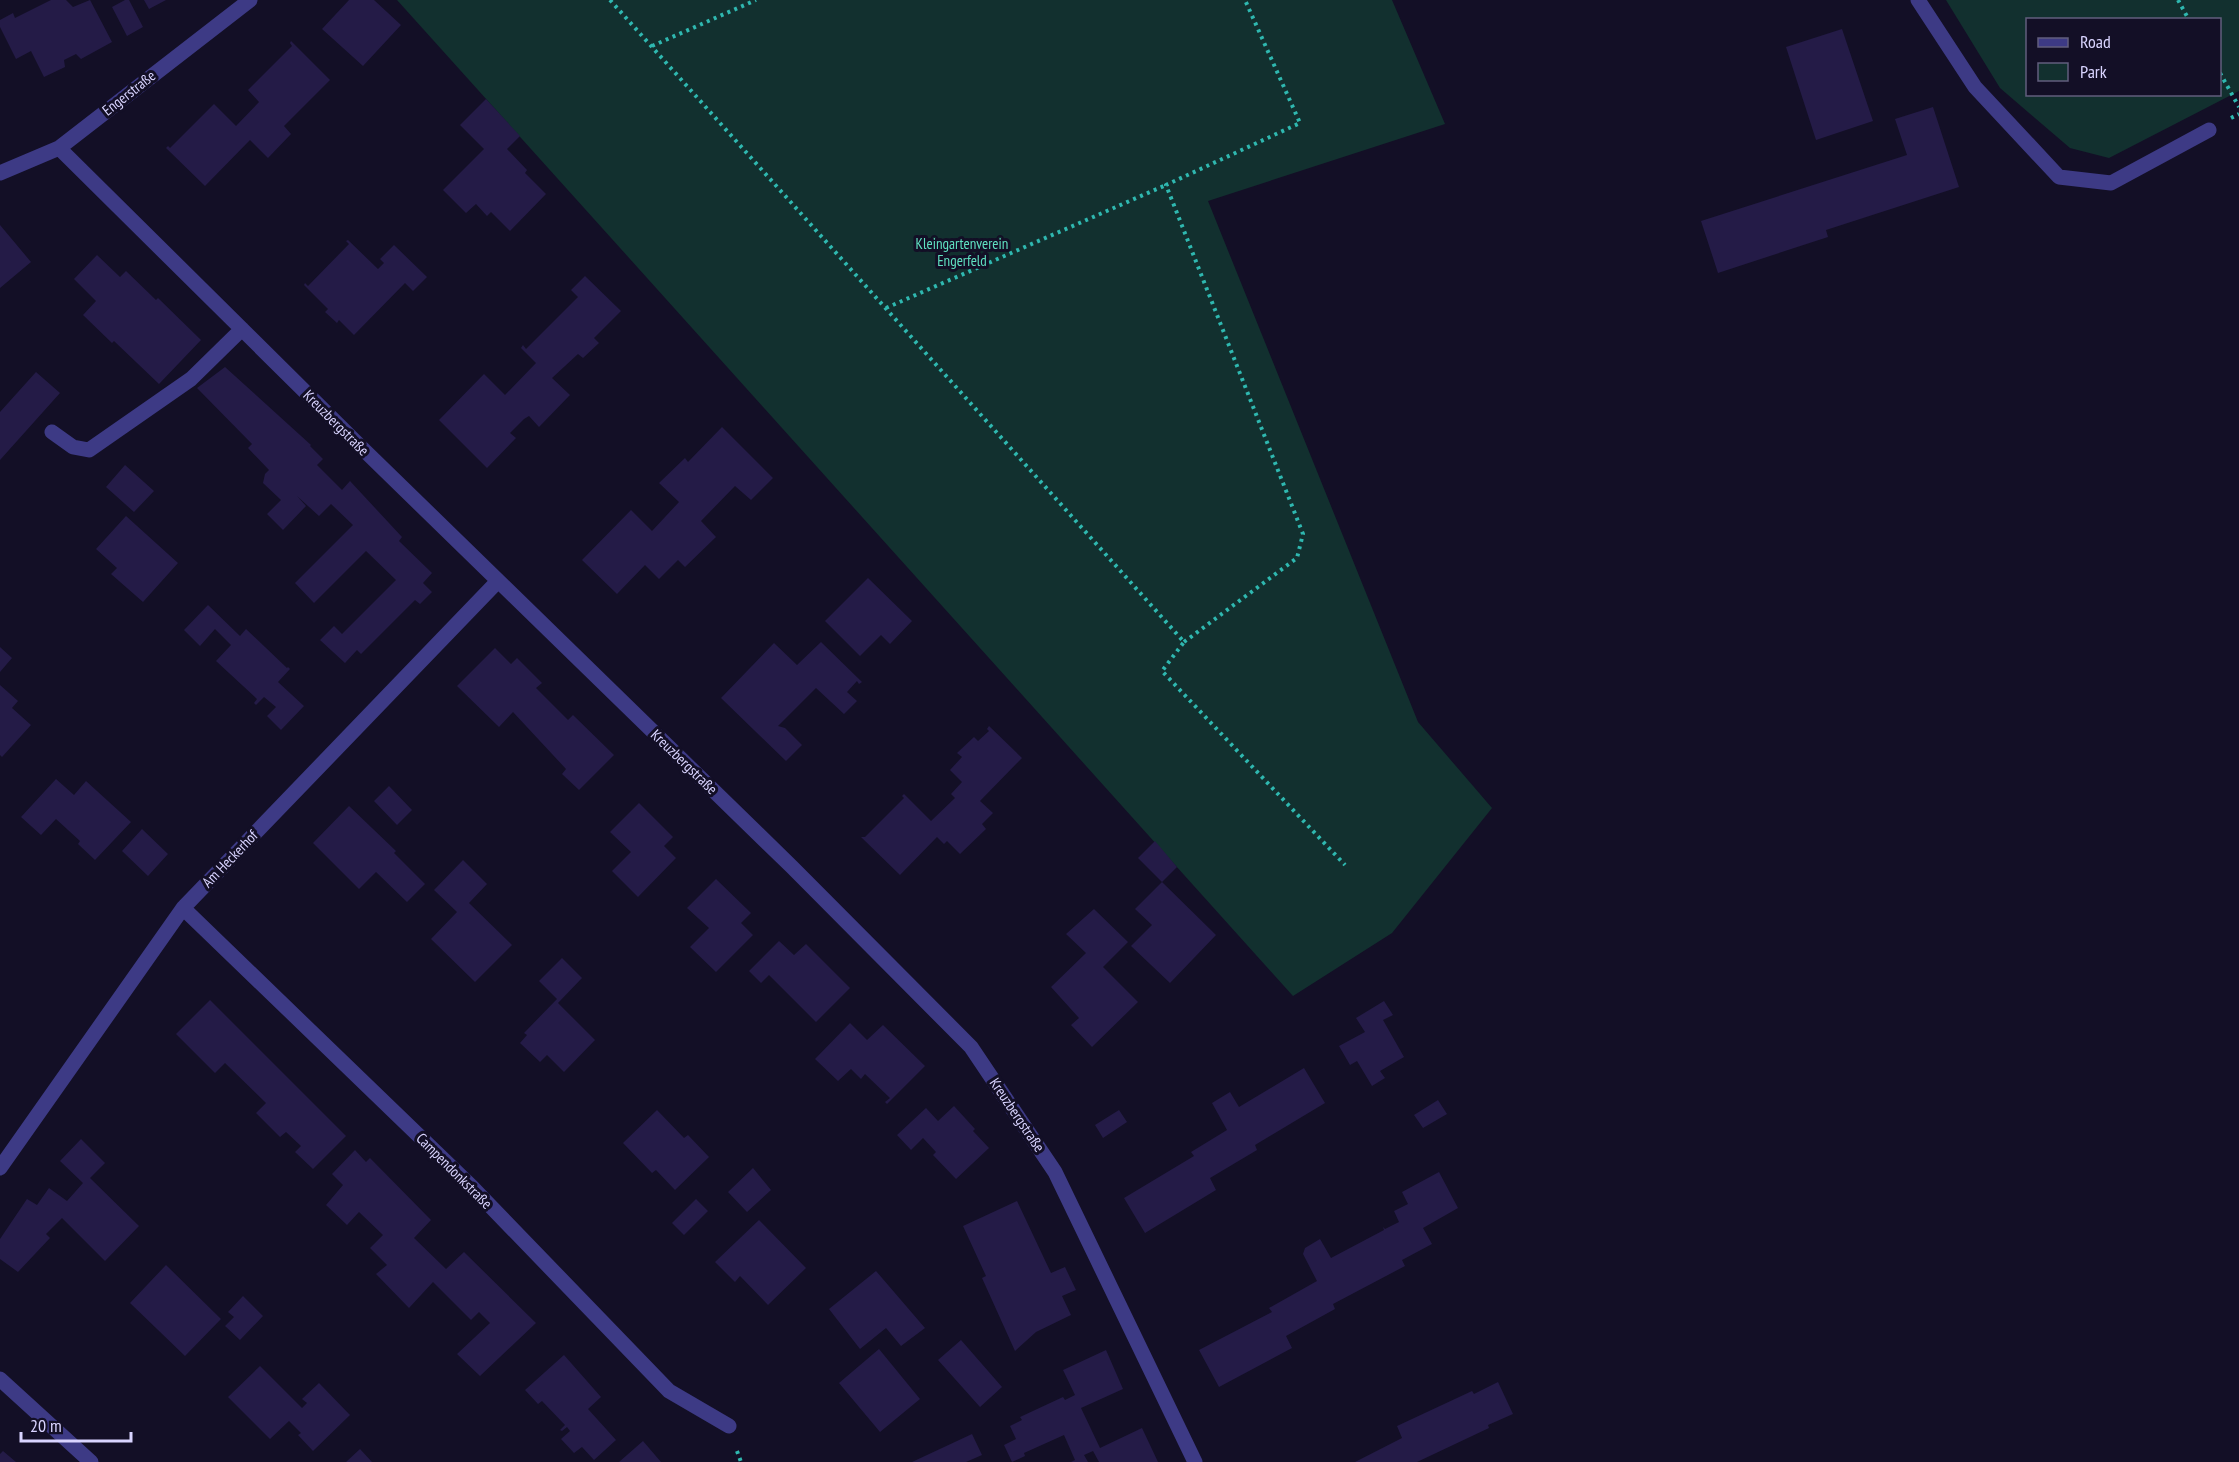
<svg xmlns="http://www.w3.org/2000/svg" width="2239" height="1462" viewBox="0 0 2239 1462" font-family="'PT Sans Narrow',sans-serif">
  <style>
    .green { fill: #12302f; fill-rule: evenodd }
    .building { fill: #241b47 }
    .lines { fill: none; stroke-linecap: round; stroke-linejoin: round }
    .path { stroke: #2fb8b0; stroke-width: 4; stroke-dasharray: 3 4.5; stroke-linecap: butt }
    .minor { stroke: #3d3a85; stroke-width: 15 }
    .labels { text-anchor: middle; stroke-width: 6; stroke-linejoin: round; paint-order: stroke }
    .street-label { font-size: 15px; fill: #d9d4ff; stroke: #130f26 }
    .park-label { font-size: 15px; fill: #5fe0c0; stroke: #130f26 }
  </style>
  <rect width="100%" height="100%" fill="#130f26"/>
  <path class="green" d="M397 0H1392L1445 124 1208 201 1418 722 1492 808 1392 933 1293 996Z
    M1946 0H2239V91L2109 158 2070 148 2000 88ZM2028 20H2220V94H2028Z"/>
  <path class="building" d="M51 0H66L73 7 90 0 112 42 81 59 76 54 64 60 65 67 44 77 31 51 16 59 0 27V20L13 13 15 18Z
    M125 0H129L143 27 127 36 112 7Z
    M144 0H166L149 9Z
    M349 0H374L401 25 363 66 322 29Z
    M1842 29 1873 121 1816 140 1786 47Z
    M291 41 330 80 284 126 291 134 268 158 250 140 205 186 166 148 168 146 170 148 214 104 236 126 259 102 248 90 292 46 290 43Z
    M486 99 520 136 507 149 527 170 525 173 546 194 510 231 491 212 487 216 476 204 466 213 443 190 484 149 460 125Z
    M1933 107 1959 187 1826 230 1828 237 1718 273 1701 221 1907 155 1895 119Z
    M0 225 31 262 0 288Z
    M348 240 378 269 384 263 380 259 394 245 427 277 413 291 405 283 354 335 339 320 337 323 325 312 328 309 304 285 305 283 308 286 349 244 346 241Z
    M97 255 120 277 126 271 156 300 158 298 201 340 159 384 114 341 112 343 83 315 96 301 74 279Z
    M585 276 621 311 594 338 599 343 583 358 578 354 552 378 570 395 539 427 529 416 524 419 510 433 516 438 487 468 439 420 484 374 505 395 536 363 521 348 523 345 526 349 578 297 571 290Z
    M225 367 311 445 310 446 323 459 317 465 342 490 350 481 402 537 399 541 432 573 423 583 432 592 420 604 415 600 361 654 357 650 345 663 320 640 334 626 342 634 396 580 366 551 314 603 295 583 353 525 331 504 319 516 297 496 306 506 283 530 267 514 281 500 263 483 265 474 269 470 248 448 252 444 197 388Z
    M36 372 60 393 0 460V412Z
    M722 427 773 478 751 500 735 486 701 521 716 537 685 567 678 560 659 579 645 565 617 594 582 560 631 510 652 531 679 502 659 483 685 458 688 462Z
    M125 465 154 491 134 512 106 487Z
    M126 516 178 563 143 602 111 574 117 568 96 549Z
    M868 578 912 621 890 644 881 635 860 656 825 621Z
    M208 605 240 636 246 629 287 668 288 667 290 669 278 682 304 706 281 730 267 716 276 707 264 697 256 705 254 703 257 699 216 661 231 645 215 629 200 646 184 630Z
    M821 642 862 682 859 684 857 681 847 692 857 701 844 714 816 688 778 726 785 728 802 745 786 761 721 698 774 643 797 665Z
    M0 647 12 658 0 672Z
    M495 648 511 664 517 658 542 683 536 688 568 720 573 715 614 755 579 790 562 774 566 769 513 712 499 727 457 686Z
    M0 685 18 701 12 708 31 725 2 757 0 755Z
    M989 726 1022 758 980 801 993 813 982 824 986 829 960 854 947 841 944 844 937 837 900 875 861 837H865L904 798 902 796 904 794 931 821 955 798 951 794 962 782 950 770 962 757 957 753 974 737 978 741 989 731 987 729Z
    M56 779 74 795 86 781 131 822 95 860 78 844 80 841 56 819 41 835 21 817Z
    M389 786 412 810 397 825 374 801Z
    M639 803 673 837 664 846 676 858 638 897 612 871 631 852 610 832Z
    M349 806 396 851 394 853 425 884 407 902 376 872 359 889 313 843Z
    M142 829 168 854 148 876 122 851Z
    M1155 841 1177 867 1162 882 1216 935 1170 983 1131 946 1152 925 1135 909 1162 882 1138 858Z
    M463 860 487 884 469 903 512 945 475 982 431 939 457 912 434 890Z
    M716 879 751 913 741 923 753 935 716 972 690 947 709 928 687 908Z
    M1094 909 1128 942 1103 967 1138 1002 1092 1047 1071 1025 1079 1018 1051 987 1086 953 1066 934Z
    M779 941 794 955 806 944 850 988 816 1022 769 975 761 983 749 971Z
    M562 958 582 978 558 1003 595 1040 564 1072 547 1055 540 1062 520 1043 527 1035 524 1033 557 999 539 981Z
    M210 1000 346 1136 313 1169 295 1152 301 1146 286 1132 280 1137 256 1113 266 1103 225 1063 215 1073 176 1034Z
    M1384 1001 1393 1015 1383 1020 1404 1057 1380 1071 1385 1078 1372 1086 1357 1061 1350 1065 1339 1046 1365 1032 1356 1018Z
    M850 1023 867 1040 883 1025 925 1066 887 1104 885 1102 890 1098 865 1074 861 1079 851 1069 838 1081 815 1059Z
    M1304 1068 1325 1103 1255 1145 1257 1150 1210 1178 1216 1190 1145 1233 1124 1198 1194 1156 1191 1152 1227 1130 1212 1103 1230 1092 1239 1107Z
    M1438 1100 1447 1114 1423 1128 1414 1115Z
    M954 1106 975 1129 973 1131 989 1148 956 1179 933 1155 936 1152 923 1138 911 1150 897 1135 926 1108 938 1121Z
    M657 1110 684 1138 688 1135 709 1157 675 1190 656 1170 652 1173 623 1143Z
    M1119 1110 1127 1122 1103 1138 1095 1125Z
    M81 1139 105 1163 90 1178 139 1226 105 1261 62 1218 46 1234 50 1238 18 1272 0 1259V1239L27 1199 37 1205 49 1188 67 1201 83 1183 60 1161Z
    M355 1150 366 1162 370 1158 431 1220 414 1238 446 1269 464 1252 536 1323 480 1376 457 1354 490 1323 479 1312 471 1320 433 1282 409 1308 376 1274 387 1265 370 1248 383 1235 359 1212 347 1225 326 1205 343 1185 332 1174Z
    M753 1168 771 1190 747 1212 728 1192Z
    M1439 1172 1458 1208 1423 1228 1432 1244 1402 1260 1405 1266 1333 1304 1335 1309 1286 1336 1292 1348 1219 1387 1199 1350 1272 1312 1269 1308 1317 1281 1303 1254 1305 1248 1320 1239 1331 1258 1384 1230 1383 1227 1385 1229 1399 1222 1394 1211 1408 1204 1402 1192Z
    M696 1199 708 1211 684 1235 672 1223Z
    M1017 1201 1051 1273 1065 1267 1076 1290 1062 1296 1071 1315 1036 1332 1015 1351 982 1278 986 1276 963 1226Z
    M759 1220 806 1268 768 1305 740 1276 735 1282 715 1262Z
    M166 1265 221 1319 185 1356 130 1303Z
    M876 1271 925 1328 901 1346 886 1328 860 1349 829 1309Z
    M243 1296 263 1316 240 1340 225 1326 234 1317 228 1312Z
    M961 1340 1002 1387 980 1407 938 1360Z
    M879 1349 920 1399 880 1432 839 1383Z
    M1106 1350 1123 1389 1081 1408 1100 1448 1142 1428 1158 1462H1099L1093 1451 1084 1455 1088 1462H1071L1075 1460 1064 1435 1024 1453 1025 1456 1012 1462 1004 1445 1016 1439 1010 1426 1022 1420 1020 1417 1063 1397 1065 1400 1075 1395 1063 1370Z
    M564 1355 601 1397 588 1409 616 1440 594 1460 582 1447 574 1453 561 1439 570 1431 567 1427 562 1431 560 1430 565 1425 542 1401 538 1404 525 1390Z
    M260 1366 302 1408 307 1403 302 1399 319 1383 350 1415 313 1451 298 1435 301 1433 289 1421 270 1439 228 1397Z
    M1498 1382 1513 1414 1488 1425 1489 1428 1417 1462H1355L1402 1438 1397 1426 1472 1391 1474 1394Z
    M972 1434 982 1455 966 1462H912Z
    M643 1441 661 1462H619Z
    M360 1449 372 1462H346Z
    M3 1451 16 1462H0V1454Z"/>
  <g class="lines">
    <path class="path" d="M610 0 1184 642 1162 671 1345 865
      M2178 0 2189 20
      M652 46 756 0
      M2220 73 2239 107
      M2231 118 2239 114
      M886 308 1166 185
      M1184 642 1297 558 1303 534 1166 185 1300 123 1245 0
      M737 1451 741 1462"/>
    <path class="minor" d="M1918 0 1975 87 2059 177 2111 183 2209 130
      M59 148 364 450 792 867 971 1047 1055 1172 1195 1462
      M0 173 59 148 250 0
      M52 432 73 447 89 450 191 379 242 329
      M183 908 472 1187 669 1391 729 1426
      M0 1168 183 908 498 581
      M0 1379 91 1462"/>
  </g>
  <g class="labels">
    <g class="street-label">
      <text transform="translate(129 93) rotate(-38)" y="5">Engerstraße</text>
      <text transform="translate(336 423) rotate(45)" y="5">Kreuzbergstraße</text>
      <text transform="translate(684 762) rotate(44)" y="5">Kreuzbergstraße</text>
      <text transform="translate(230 859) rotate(-46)" y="5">Am Heckerhof</text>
      <text transform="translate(1017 1115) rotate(56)" y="5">Kreuzbergstraße</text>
      <text transform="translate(454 1171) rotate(45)" y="5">Campendonkstraße</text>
    </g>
    <g class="park-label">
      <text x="962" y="249">Kleingartenverein<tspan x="962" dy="17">Engerfeld</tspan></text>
    </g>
  </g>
  <rect x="2026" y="18" width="195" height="78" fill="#130f26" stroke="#625e7d" stroke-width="1.5"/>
  <rect x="2038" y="38" width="30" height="9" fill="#3d3a85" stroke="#625e7d" stroke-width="1.5"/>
  <text x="2080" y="48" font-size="18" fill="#d9d4ff">Road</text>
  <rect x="2038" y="63" width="30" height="18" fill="#12302f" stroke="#625e7d" stroke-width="1.5"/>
  <text x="2080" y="78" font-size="18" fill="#d9d4ff">Park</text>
  <path d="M21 1432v9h110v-9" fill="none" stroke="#d9d4ff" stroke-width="3"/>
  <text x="30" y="1432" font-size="18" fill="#d9d4ff" stroke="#130f26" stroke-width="4.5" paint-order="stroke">20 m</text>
</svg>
